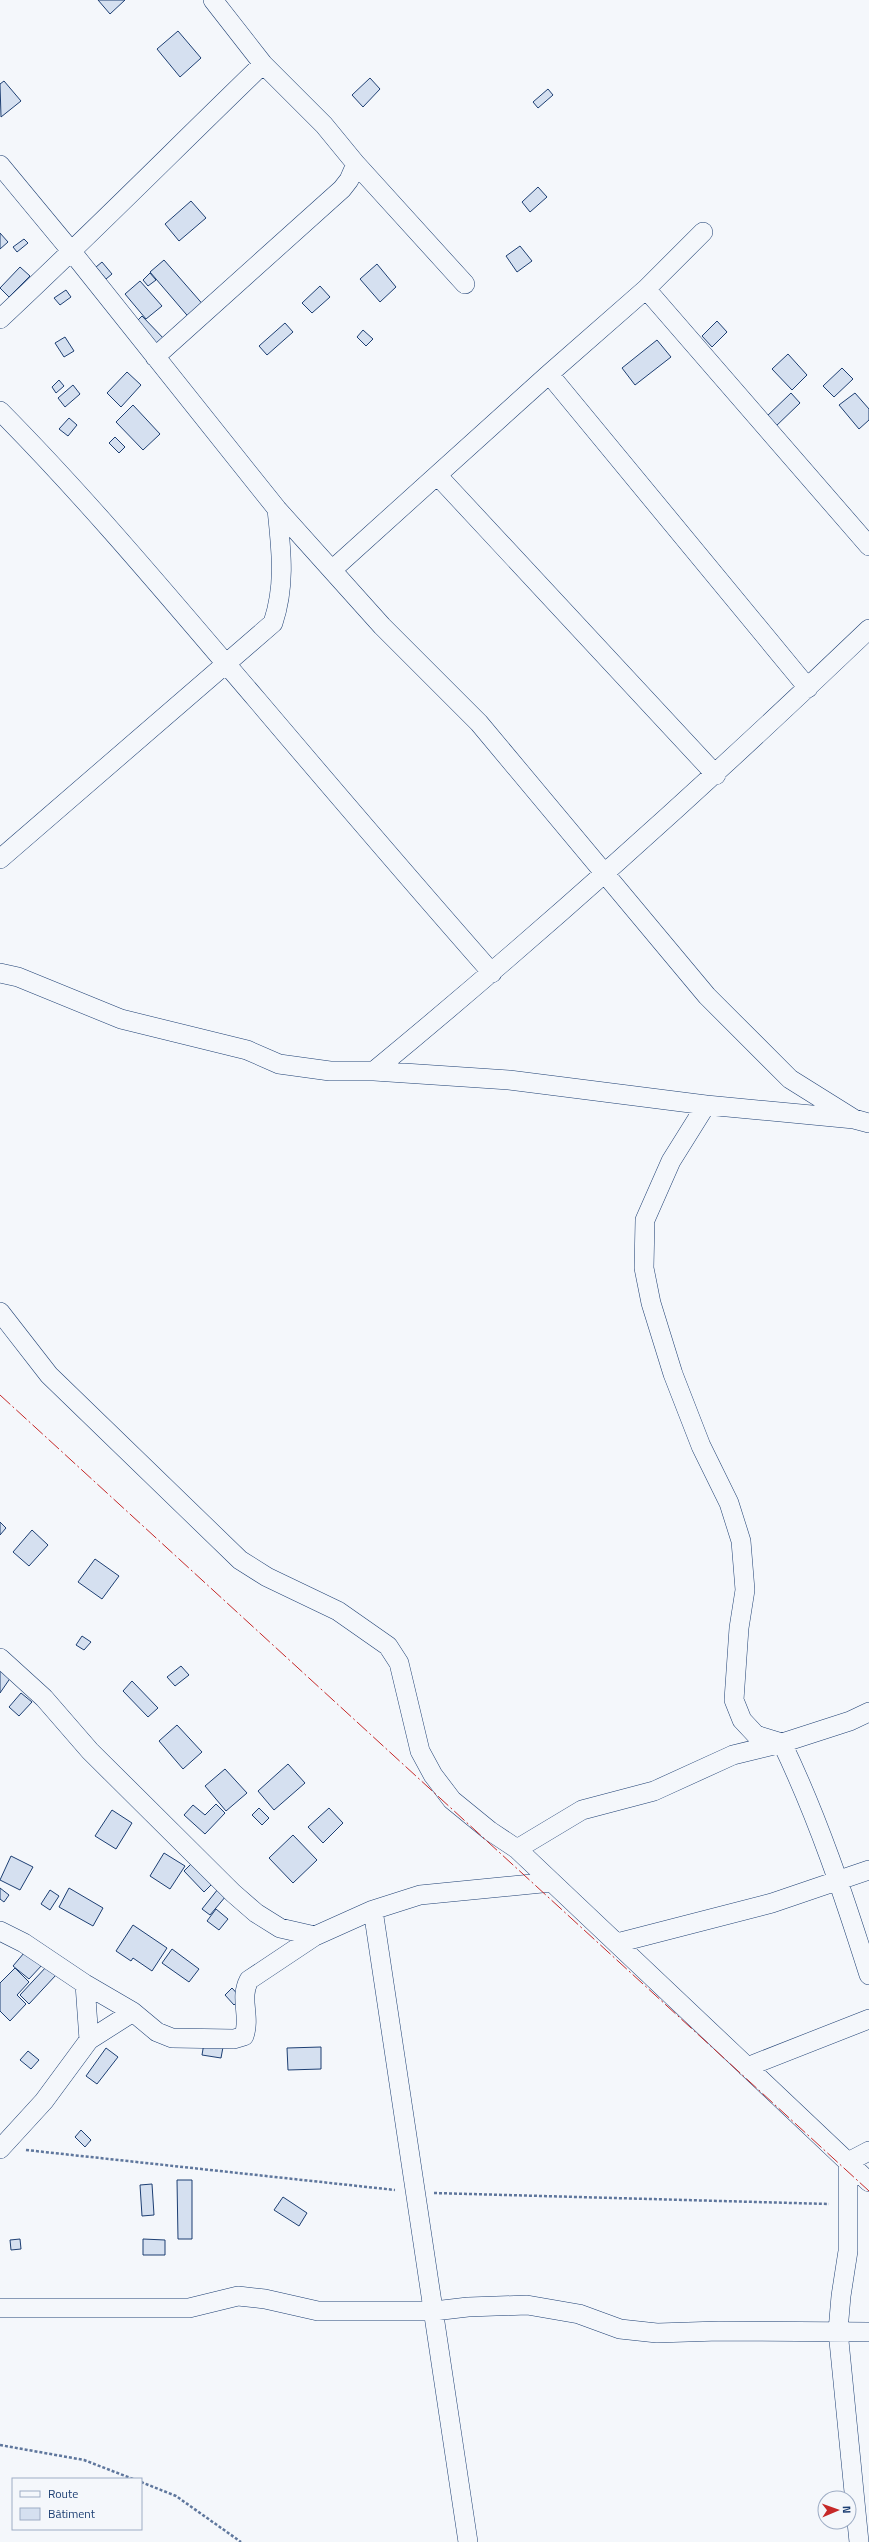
<svg xmlns="http://www.w3.org/2000/svg" width="869" height="2542" viewBox="0 0 869 2542" font-family="'Titillium Web',sans-serif">
  <style>
    .building { fill: #d5e0f0; stroke: #1d3f73 }
    .lines { fill: none; stroke-linecap: round; stroke-linejoin: round }
    .minor-casing { stroke: #1d3f73; stroke-width: 20 }
    .path { stroke: #5e769c; stroke-width: 2.5; stroke-dasharray: 3 2; stroke-linecap: butt }
    .minor { stroke: #f4f7fb; stroke-width: 19 }
    .power { stroke: #c62828; stroke-width: 1; stroke-dasharray: 14 3 2 3; stroke-linecap: butt }
  </style>
  <rect width="100%" height="100%" fill="#f4f7fb"/>
  <path class="building" d="M98 0H125L110 14Z
    M178 31 201 58 180 77 157 49Z
    M370 78 380 89 363 107 352 95Z
    M4 81 21 101 1 117 0 84Z
    M548 89 553 95 538 108 533 102Z
    M538 187 547 197 530 212 522 202Z
    M191 201 206 218 179 241 165 224Z
    M0 233 8 242 0 249Z
    M24 239 28 243 17 252 13 247Z
    M520 246 532 261 517 272 506 256Z
    M164 260 206 308 192 321 150 272Z
    M102 262 112 274 106 279 96 267Z
    M377 264 396 287 380 302 360 279Z
    M20 267 30 276 9 297 0 288Z
    M150 273 156 280 148 286 143 280Z
    M140 281 162 306 146 319 125 294Z
    M320 286 330 297 312 313 302 303Z
    M66 290 71 297 60 305 54 298Z
    M142 316 166 341 159 348 135 323Z
    M717 321 727 332 712 347 702 336Z
    M285 323 293 332 267 355 259 346Z
    M363 330 373 339 366 346 357 337Z
    M65 337 74 351 64 357 55 343Z
    M657 340 671 357 635 385 622 368Z
    M788 354 807 375 792 390 772 369Z
    M842 368 853 379 834 397 823 386Z
    M127 372 141 385 121 407 107 393Z
    M59 380 64 386 56 393 52 387Z
    M73 385 80 394 65 407 58 398Z
    M791 393 800 403 774 428 765 418Z
    M855 393 869 409V420L859 429 839 405Z
    M133 405 160 434 143 450 116 422Z
    M69 418 77 425 68 436 59 429Z
    M115 437 125 447 119 453 109 443Z
    M0 1522 6 1528 0 1535Z
    M32 1530 48 1545 29 1566 13 1552Z
    M95 1559 119 1576 102 1599 78 1582Z
    M82 1636 91 1642 84 1650 76 1645Z
    M181 1666 189 1675 175 1686 167 1677Z
    M0 1669 11 1677 0 1693Z
    M132 1681 158 1708 148 1717 123 1691Z
    M21 1693 32 1702 19 1716 9 1707Z
    M177 1725 202 1752 183 1769 159 1741Z
    M288 1764 305 1783 274 1810 258 1791Z
    M225 1769 247 1793 226 1811 205 1786Z
    M216 1804 225 1813 205 1834 184 1815 193 1805 205 1815Z
    M259 1808 269 1818 262 1825 252 1815Z
    M329 1808 343 1823 323 1843 308 1827Z
    M112 1810 132 1823 116 1849 95 1836Z
    M293 1835 317 1860 293 1883 269 1858Z
    M164 1853 185 1866 170 1889 150 1876Z
    M11 1856 33 1867 20 1890 0 1880Z
    M197 1858 218 1878 204 1892 184 1871Z
    M0 1888 9 1895 4 1902 0 1899Z
    M69 1888 103 1908 93 1926 59 1907Z
    M218 1889 226 1896 210 1915 202 1909Z
    M50 1890 59 1896 50 1910 41 1904Z
    M216 1909 228 1919 219 1930 207 1921Z
    M133 1925 167 1948 152 1971 133 1958 131 1961 116 1951Z
    M172 1949 199 1969 189 1982 162 1963Z
    M24 1953 43 1964 29 1979 13 1966Z
    M47 1966 56 1975 29 2004 20 1995Z
    M15 1968 29 1982 17 1995 26 2004 10 2021 0 2011V1983Z
    M232 1988 241 1998 234 2005 225 1995Z
    M204 2043 223 2047 221 2058 202 2055Z
    M321 2047V2069L288 2070 287 2048Z
    M106 2048 118 2057 97 2084 86 2076Z
    M28 2051 39 2060 31 2069 20 2060Z
    M81 2130 91 2140 85 2147 75 2137Z
    M177 2180H192V2239H178Z
    M152 2184 154 2215 142 2216 140 2185Z
    M283 2197 307 2213 299 2226 274 2210Z
    M20 2239 21 2249 11 2250 10 2240Z
    M143 2239 165 2240V2255H143Z"/>
  <g class="lines">
    <g class="minor-casing">
      <path id="minor" d="M213 0 263 64 324 125 356 164 465 284
        M0 165 72 252 277 509 382 626 479 723 707 996 790 1079 854 1119
        M646 289 869 546
        M0 319C89 236 175 149 263 64
        M155 357 342 189 349 180 356 164
        M549 374 808 688
        M0 411C91 503 173 602 257 700 335 792 413 883 492 973
        M438 476 716 775
        M332 570 549 374 646 289 703 232
        M0 859 273 623C286 584 281 549 277 509
        M0 973 18 977 121 1019 247 1050 279 1064 330 1071H374L509 1080 706 1105 854 1119 869 1123
        M374 1071C545 930 709 782 869 629
        M706 1105 671 1161 645 1220 644 1268 651 1303 673 1374 701 1446 729 1503 741 1541 745 1590 739 1628 734 1700 742 1720 756 1735 782 1743C818 1818 844 1896 869 1975
        M0 1312 49 1375 240 1560 267 1577 338 1611 388 1646 399 1663 420 1751 433 1775 452 1800 490 1831 517 1849 869 2182
        M0 1658 44 1698 90 1751 233 1893 256 1913 280 1928 315 1936
        M517 1849 582 1810 654 1791 733 1755 782 1743 850 1721 869 1712
        M373 1910 468 2542
        M0 1931 24 1943 85 1984 133 2012 157 2032 172 2038 234 2039 244 2036C251 2016 239 1999 249 1980L315 1936 373 1910 420 1895 552 1882
        M617 1943 772 1903 869 1870
        M85 1984 89 2040
        M747 2067 869 2019
        M0 2149 44 2101 89 2040 133 2012
        M0 2308H189L238 2296 265 2299 318 2311H434L468 2307 527 2305 579 2314 620 2329 657 2333 719 2331 869 2332
        M859 2542 838 2331 841 2296 848 2251V2162L869 2151"/>
    </g>
    <path class="path" d="M26 2150 395 2190
      M434 2193 829 2204
      M0 2445 84 2460 133 2479
      M141 2482 176 2496 241 2542"/>
    <use href="#minor" class="minor"/>
    <path class="power" d="M0 1395 869 2191"/>
  </g>
  <rect x="12" y="2478" width="130" height="52" fill="#f4f7fb" stroke="#9eadc5"/>
  <rect x="20" y="2491" width="20" height="6" fill="#f4f7fb" stroke="#9eadc5"/>
  <text x="48" y="2498" font-size="12" fill="#1d3f73">Route</text>
  <rect x="20" y="2508" width="20" height="12" fill="#d5e0f0" stroke="#9eadc5"/>
  <text x="48" y="2518" font-size="12" fill="#1d3f73">Bâtiment</text>
  <g transform="translate(837 2510) rotate(88)"><circle r="19" fill="#f4f7fb" stroke="#9eadc5"/>
  <path d="M0-3L7 15L0 10L-7 15Z" fill="#c62828"/>
  <text y="-6" font-size="11" font-weight="bold" text-anchor="middle" fill="#1d3f73">N</text>
  </g>
</svg>
